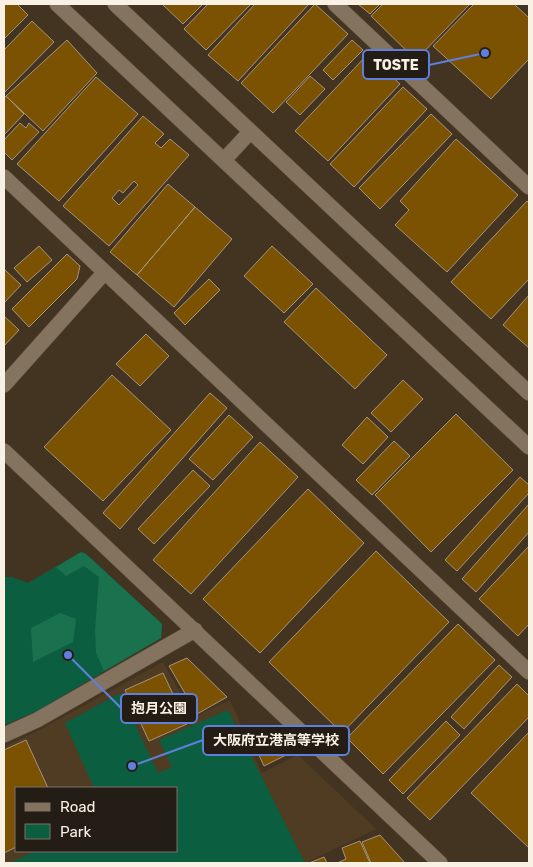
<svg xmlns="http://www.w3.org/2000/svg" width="533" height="867" viewBox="0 0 533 867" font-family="Rubik,'Noto Sans JP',sans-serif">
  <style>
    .built { fill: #4f3c23; fill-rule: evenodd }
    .green { fill: #0b5f40 }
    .forest { fill: #19714e }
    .building { fill: #7b5102; stroke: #a5947f; fill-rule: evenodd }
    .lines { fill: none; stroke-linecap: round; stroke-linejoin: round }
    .street-casing { stroke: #5f5343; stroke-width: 16 }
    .secondary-casing { stroke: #5f5343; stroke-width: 16 }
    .street { stroke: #84735f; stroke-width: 15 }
    .secondary { stroke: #84735f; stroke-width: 15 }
    .leader { fill: none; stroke: #5f7fdc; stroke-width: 2 }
    .callout-dot { fill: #5f7fdc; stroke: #241d15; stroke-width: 2 }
    .callout { fill: #241d15; stroke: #5f7fdc; stroke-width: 2 }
    .callout-label { font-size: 14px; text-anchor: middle; font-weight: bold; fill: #faf1e5 }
  </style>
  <rect width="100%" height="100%" fill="#433422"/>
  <path class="built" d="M163 662 194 717 230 700 262 773 298 755 376 829 305 863H4V747L41 729ZM16 788H176V851H16Z"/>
  <path class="green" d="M81 552 86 554 162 624 161 638 35 712 4 725V577H12L28 583Z
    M120 693 158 773 172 767 159 740 228 710 305 863H9L36 851H176V788H94L65 723Z"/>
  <path class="forest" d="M81 552 86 554 162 624 161 638 104 671 96 653 95 631 99 577 84 566 66 576 56 567Z
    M60 613 76 619 73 642 33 662 31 628Z"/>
  <path class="building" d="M4 4H17L28 15 4 39Z
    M162 4H203L183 24Z
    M208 4H251L206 50 184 29Z
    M255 4H309L238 81 208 55Z
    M315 4 348 34 273 113 241 83Z
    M358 4H380L370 14Z
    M383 4H470L416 60 371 16Z
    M474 4H514L529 18V59L491 99 433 46Z
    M32 21 54 42 4 93V50Z
    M67 40 97 73 43 131 6 96Z
    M352 40 363 50 333 80 323 70Z
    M368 54 400 84 328 161 295 131Z
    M310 76 325 89 300 115 286 102Z
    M96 77 138 114 59 201 17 164Z
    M403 87 427 109 354 187 330 164Z
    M6 96 24 114 4 135V99Z
    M431 114 452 134 380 209 359 188Z
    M143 116 164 134 155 143 161 148 170 139 189 155 109 246 63 206ZM134 181 138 185 119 205 112 198 119 190 123 193Z
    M20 123 26 128 29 123 39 132 12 160 4 152V140Z
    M456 139 518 195 447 272 395 225 409 210 400 201Z
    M168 184 195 207 137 275 110 252Z
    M527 201 529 203V279L491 319 451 282Z
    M195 207 232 239 174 307 137 275Z
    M39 246 52 260 27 282 14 268Z
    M272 246 313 284 284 313 244 276Z
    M67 254 80 266 77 279 29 327 12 309Z
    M4 269 21 285 4 303Z
    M209 279 220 290 185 325 174 313Z
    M316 288 387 355 355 389 284 322Z
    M529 295V348L503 325Z
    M4 316 19 330 4 346Z
    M146 334 169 356 140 386 116 364Z
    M112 375 171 430 103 501 44 447Z
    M403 380 423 399 391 432 371 413Z
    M210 393 227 408 120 529 103 513Z
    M456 414 513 470 431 552 375 495Z
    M229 415 253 437 213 480 189 459Z
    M367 417 388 437 363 464 342 445Z
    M394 441 410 456 372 495 356 480Z
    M260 442 298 477 191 594 153 560Z
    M193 470 210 486 154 544 138 529Z
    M520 477 529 485V493L457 571 445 560Z
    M308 489 364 543 260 653 203 599Z
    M529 504V532L476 592 462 579Z
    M529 546V624L518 636 479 599Z
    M376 551 449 622 342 733 269 662Z
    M458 624 495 660 383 774 347 738Z
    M187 658 227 697 197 714 169 666Z
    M499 665 512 677 464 729 451 717Z
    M163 673 187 724 149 741 125 690Z
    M517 684 529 696V717L430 820 407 798Z
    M446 721 460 735 403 794 389 780Z
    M529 732V848L471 793Z
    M276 739 290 753 264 766 256 749Z
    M26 740 48 788H16V847L4 853V750Z
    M380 835 405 863H371L362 842Z
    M360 841 370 863H337L346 859 342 848Z
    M324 857 327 863H309Z"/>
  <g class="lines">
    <g class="street-casing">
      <path id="street" d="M4 177 529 672
        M4 735 37 720 195 630"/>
    </g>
    <g class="secondary-casing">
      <path id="secondary" d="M57 4 529 447
        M115 4 529 393
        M335 4 529 187
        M224 160 250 132
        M4 385 104 273
        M4 451 440 863"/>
    </g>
    <use href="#street" class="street"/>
    <use href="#secondary" class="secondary"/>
  </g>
  <path class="leader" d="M485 53L429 65M68 655L121 708M132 766L203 740"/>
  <g class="callout-dot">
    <circle cx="485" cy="53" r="5"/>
    <circle cx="68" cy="655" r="5"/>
    <circle cx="132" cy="766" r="5"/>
  </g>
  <g class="callout">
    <rect x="363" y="50" width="66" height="29" rx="5"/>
    <rect x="121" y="694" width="76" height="29" rx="5"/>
    <rect x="203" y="726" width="146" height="29" rx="5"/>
  </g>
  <g class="callout-label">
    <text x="396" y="70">TOSTE</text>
    <text x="159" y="713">抱月公園</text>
    <text x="276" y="745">大阪府立港高等学校</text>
  </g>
  <rect width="533" height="867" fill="none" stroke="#faf1e5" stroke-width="10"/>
  <rect x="15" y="787" width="162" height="65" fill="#241d15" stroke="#7a7268"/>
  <rect x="25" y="803" width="25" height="8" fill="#84735f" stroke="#7a7268"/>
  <text x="60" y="812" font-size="15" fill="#faf1e5">Road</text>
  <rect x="25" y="824" width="25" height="15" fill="#0b5f40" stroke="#7a7268"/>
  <text x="60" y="837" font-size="15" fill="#faf1e5">Park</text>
</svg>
